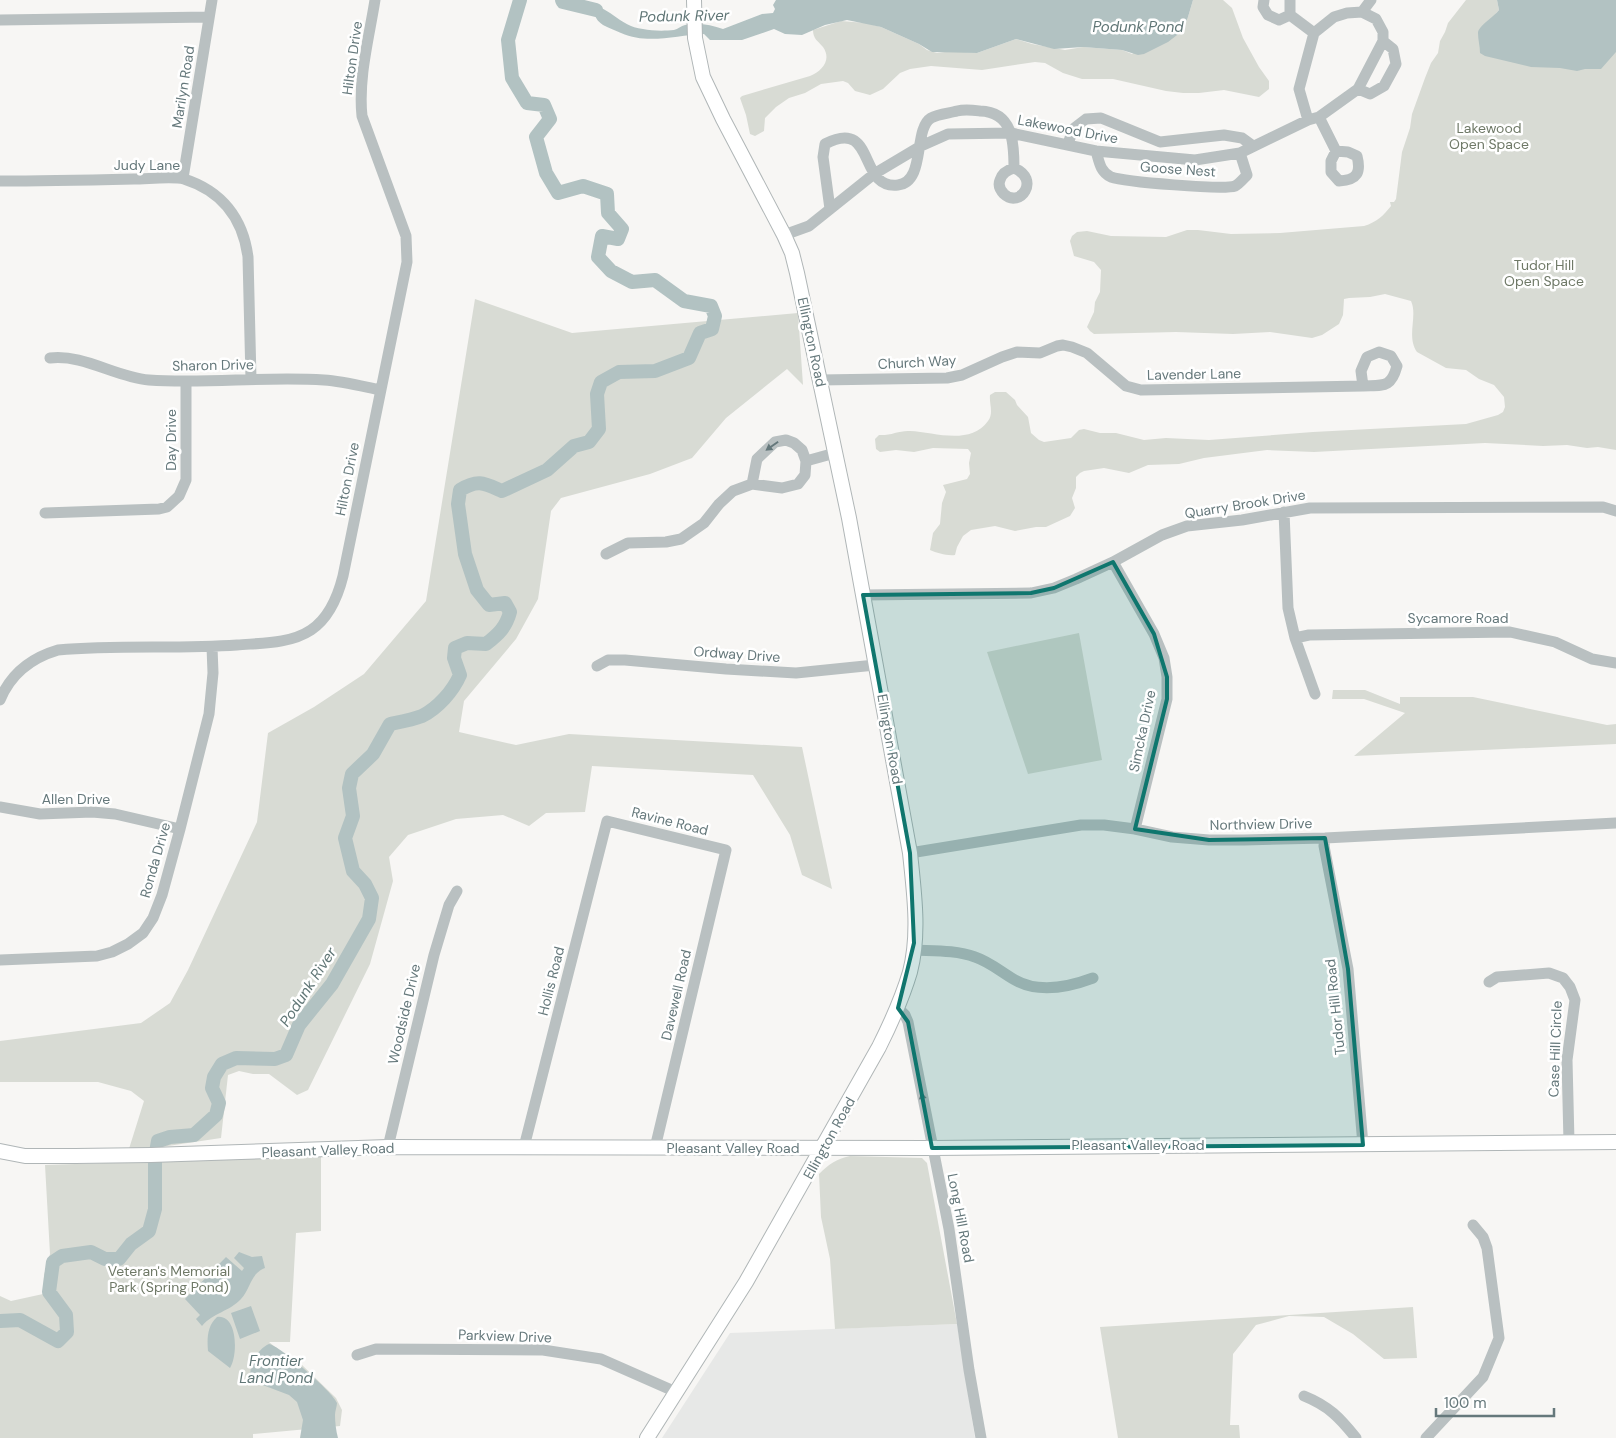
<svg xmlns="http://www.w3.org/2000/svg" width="1616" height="1438" viewBox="0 0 1616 1438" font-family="'DM Sans',sans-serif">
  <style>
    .built { fill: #e7e8e7 }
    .green { fill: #d8dbd4 }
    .water { fill: #b2c2c2 }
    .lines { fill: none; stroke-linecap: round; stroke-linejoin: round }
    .river { stroke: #b2c2c2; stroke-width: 14 }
    .major-casing { stroke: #b0b6b7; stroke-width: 16 }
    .minor { stroke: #b9c0c1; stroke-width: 11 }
    .major { stroke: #fff; stroke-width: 14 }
    .oneway { fill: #65787b }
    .marked { fill: #0f766e; fill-opacity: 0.2; stroke: #0f766e; stroke-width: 4; stroke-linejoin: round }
    .labels { text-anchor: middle; stroke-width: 5; stroke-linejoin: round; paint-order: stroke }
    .street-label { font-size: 14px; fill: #65787b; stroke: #fff }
    .park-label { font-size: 14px; fill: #6f7967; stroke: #fff }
    .water-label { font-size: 15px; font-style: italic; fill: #607676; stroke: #fff }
  </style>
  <rect width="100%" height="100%" fill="#f7f6f4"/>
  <path class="built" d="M957 1324 975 1438H662L730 1333Z"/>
  <path class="green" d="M1193 0H1223L1232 8 1243 38 1259 67 1269 81V89L1259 97 1224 90 1199 93H1183L1166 91 1113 79H1082L1063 73 1045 63 1035 62 982 70 931 66 910 69 900 73 883 89 870 95 855 91 848 83 843 81 821 84 805 93 789 98 776 107 765 118 764 131 755 136 750 134 746 115 740 98 742 96 810 76C822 71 832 60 823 47 818 41 813 39 813 30L841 21 866 23 881 27 919 44 927 50 937 53 952 51 977 53 1016 39 1032 44 1065 50 1083 47 1122 50 1132 54 1188 17Z
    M1466 0H1497L1499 10C1491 21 1477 28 1480 43L1548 67 1616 50V450L1598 447 1587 448 1567 445 1543 446 1485 443 1314 452 1267 450 1204 458 1179 464 1148 465 1129 473 1104 468 1084 471 1080 473 1076 477V488L1072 498 1075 508 1070 516 1046 527H1036L1015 531 995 526 971 530 963 536 957 547 955 555C947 556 937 553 930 550L933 533 940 524 942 503 946 492 943 485 967 479 970 474 969 463 971 453 968 449 933 448 914 452 896 450 880 452 876 449 875 439 879 435C890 436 900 430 910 431 934 432 970 446 988 421 994 413 989 404 990 395L995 392H1006L1015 400 1017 405 1028 417 1031 433 1039 440 1044 442 1071 438 1079 430 1084 429 1100 433H1116L1144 440 1166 438 1209 440 1313 432 1466 424 1498 415 1503 412 1505 407 1504 397 1494 385 1479 379 1466 370 1446 368 1417 352C1406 336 1418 316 1411 301L1385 294 1370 297 1349 298 1344 299 1343 315 1339 324 1322 335 1312 338 1270 332 1233 334 1176 332 1094 334 1090 331 1087 327 1094 312 1095 302 1100 292 1101 270 1094 262 1074 256 1070 241 1072 236 1077 232 1087 231 1111 236 1166 237 1187 230H1198L1231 234 1280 233 1364 226C1377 222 1383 216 1391 206L1390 202H1394L1396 199 1402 152 1410 128 1412 114 1425 78 1431 63 1438 53 1440 41 1445 32 1448 23Z
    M475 299 572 333 798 313 803 385 787 369 726 418 692 458 650 474 561 498 551 511 538 599 516 639 464 701 459 732 516 745 569 734 802 747 832 889 802 875 790 835 753 775 592 766 585 812 546 813 529 826 503 815 456 819 408 835 389 857 393 881 370 964 308 1090 297 1095 269 1074H253L239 1071 228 1075 221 1138 128 1152 144 1101 131 1091 98 1082H0V1041L141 1023 170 1003 188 970 257 822 268 733 314 707 364 674 426 601Z
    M1079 633 1102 760 1028 774 987 652Z
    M1333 690H1365L1400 704V697H1473L1607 725 1616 724V744L1354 756 1405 713 1364 699H1332Z
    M321 1156V1231L296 1233 290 1342H269L286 1356 301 1364 336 1398 342 1410 340 1426 253 1434V1438H0V1296L11 1301 43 1294 44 1275 50 1254 45 1165Z
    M850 1156 922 1158 927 1163 957 1324 835 1329 830 1259 821 1217 819 1174C829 1164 836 1159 850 1156Z
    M1413 1307 1417 1358 1384 1359 1353 1334 1324 1317 1289 1316 1256 1325 1233 1354 1230 1425H1239L1240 1438H1118L1100 1327Z"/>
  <path class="water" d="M776 0H1193L1188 17 1181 32 1168 42 1144 54 1138 55 1122 50 1083 47 1054 49 1016 39 977 53 932 52 919 44 881 27 847 20 825 25 802 35 785 34 774 29 742 40H710L704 34C676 35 648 45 621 33 615 30 608 28 603 25 590 16 601 12 579 8L578 6 580 4C609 2 617 26 643 29 652 31 665 31 674 30 678 29 681 26 685 25 698 22 711 25 723 29L762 14 773 13 775 9 773 5Z
    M1497 0H1616V52L1601 69H1585L1577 71 1560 68 1531 67 1485 56 1480 53C1480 46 1478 40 1478 33 1478 26 1494 17 1499 10Z
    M239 1252 252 1257 262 1256 265 1268C250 1274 251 1288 241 1299 229 1312 214 1312 202 1326L196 1319 200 1315 185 1299 226 1257 242 1271 244 1268 234 1258Z
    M251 1306 260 1331 240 1339 231 1313Z
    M217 1317C238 1314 238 1356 230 1368L208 1351C207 1339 207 1326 217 1317Z
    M269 1344C279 1345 334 1393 337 1403 337 1406 335 1411 335 1415 335 1422 336 1431 338 1438H300L303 1420 297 1402 289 1395 252 1381C246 1369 257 1349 269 1344Z"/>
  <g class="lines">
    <path class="river" d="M562 0 563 2 596 10
      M0 1321 20 1320 58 1341 67 1332 66 1315 49 1292 53 1262 62 1256 91 1252 105 1259H119L131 1244 149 1231 155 1209V1158L158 1141 170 1137 194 1135 216 1115 219 1103 212 1088 214 1077 222 1064 236 1058 275 1059 286 1055 299 1025 332 984 369 919 372 898 365 884 353 871 345 838 353 816 349 788 352 774 373 754 390 724C400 722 412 720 422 716 438 708 453 691 460 675L454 658 455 648 467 643 486 644C499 634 506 627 510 612L505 603 489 605 477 590 465 554 458 504 460 490C478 479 484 483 502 491L547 470 574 446 589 442 599 429 597 394 601 382 619 372 655 371 689 358 700 333 712 329 715 316 711 306 684 301 655 280 632 282 611 271 598 257 602 236 618 239 622 229 608 213 607 194 583 186 558 193 546 173 536 137 550 119 544 105 527 103 512 78 508 40 520 0"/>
    <g class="major-casing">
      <path id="major" d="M0 1151 25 1156H75L151 1155 388 1147 932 1148 1616 1142
        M647 1438 746 1282 879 1047C891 1023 902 999 910 972 920 934 914 892 910 853L849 518 797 273 792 253 784 235 723 119 703 77 695 38 694 0"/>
    </g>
    <path class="minor" d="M1264 0 1263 7 1268 15 1279 20 1290 15
      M1290 0V15
      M1362 12 1371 0
      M1290 15 1314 33
      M0 20 209 17
      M1358 89 1370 94 1384 86 1396 64 1393 49 1383 41
      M1319 117 1336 151 1331 161V172L1339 181C1358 180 1361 172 1357 156L1348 152 1336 151
      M1068 144 1073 129 1086 119 1101 118 1160 142 1224 135 1242 138 1253 146
      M1096 151C1099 161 1100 172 1111 177 1125 182 1224 190 1235 186 1239 184 1244 178 1247 175L1240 153
      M1014 168C1041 179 1020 209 1004 194 1000 190 998 185 1000 180 1002 173 1007 170 1014 168Z
      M183 178 212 0
      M0 181C45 181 90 180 134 179 147 179 173 176 184 179 222 191 243 219 248 257L251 379
      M830 209 823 157 825 144C877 117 857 190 898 185 926 182 913 129 931 118 938 114 950 113 957 111 965 109 972 110 980 111 1013 112 1014 142 1014 168
      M784 235 809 226 874 174 921 146 948 134 1011 133 1096 151 1195 160 1240 153 1308 120 1319 117 1358 89 1383 41V32L1376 19 1362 12 1347 13 1334 17 1314 33 1299 89 1308 120
      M50 358C84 354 115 377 149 380 207 384 265 376 324 380 342 381 361 386 380 390
      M820 380 947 378 962 375 1002 357 1017 352 1040 353 1057 346 1063 345 1072 347 1087 353 1126 386 1141 390 1363 386C1384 385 1391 388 1397 366L1391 356 1379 352 1367 357 1361 371 1363 386
      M806 461 835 453
      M1284 512 1288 608 1295 638 1315 694
      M45 513 159 509 167 507 179 496 186 480V381
      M606 554 628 543 666 542 681 539 704 523 719 504 733 491 752 484 782 488 798 484 805 475 806 461 802 450 794 443 786 440 775 442 757 459 752 484
      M1113 562 1154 634 1164 658 1167 677V699L1135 829
      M863 595 1031 593 1054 588 1076 579 1113 562 1162 535 1187 526 1242 520 1310 508 1603 507 1616 511
      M1295 638 1309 635 1510 632 1555 642 1592 659 1616 663
      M597 666 608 660H625L726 669 796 673 875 665
      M0 700C11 673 31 658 58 650 118 645 178 649 237 645 261 643 290 644 311 630 329 618 338 596 343 576L407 262 406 236 362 116C358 78 369 38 375 0
      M0 807 40 814 92 812 115 814 180 829
      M1325 838 1324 846 1348 969 1363 1145
      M910 853 1081 825H1104L1135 829 1172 837 1209 840H1244L1325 838 1616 823
      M914 950C933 951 956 950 975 957 990 962 1001 972 1015 980 1038 993 1069 987 1093 978
      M0 960 97 956 112 952 128 944 143 933 153 918 162 895 180 829 209 714 213 673 212 647
      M1489 982 1497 977 1549 973 1563 978 1570 987 1575 1000 1567 1060 1569 1142
      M898 1008 905 1015 908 1022 949 1229 969 1370 981 1438
      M388 1147 434 955 449 905 457 891
      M524 1147 607 821 726 850 655 1148
      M357 1355 376 1349 543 1350 601 1359 676 1392
      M1304 1396C1329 1406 1340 1418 1356 1438
      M1426 1438 1483 1377 1499 1338 1487 1248 1483 1237 1473 1225"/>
    <use href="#major" class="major"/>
  </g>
  <defs><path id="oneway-solid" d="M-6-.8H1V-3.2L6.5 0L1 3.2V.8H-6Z" transform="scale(1.25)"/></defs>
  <g class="oneway">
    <use href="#oneway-solid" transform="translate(772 446) rotate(145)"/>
    <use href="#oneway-solid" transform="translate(923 1100) rotate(-101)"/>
  </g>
  <path class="marked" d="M1113 562 1154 634 1167 677V699L1135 829 1209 840 1325 838 1348 969 1363 1145 932 1148 908 1022 898 1008 914 943 910 853 863 595 1031 593 1054 588Z"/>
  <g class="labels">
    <g class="street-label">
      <text transform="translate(352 58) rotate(-82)" y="5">Hilton Drive</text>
      <text transform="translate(183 87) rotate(-81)" y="5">Marilyn Road</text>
      <text transform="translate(1068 129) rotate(11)" y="5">Lakewood Drive</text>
      <text x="147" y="170">Judy Lane</text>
      <text transform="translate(1178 169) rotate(4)" y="5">Goose Nest</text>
      <text transform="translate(812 342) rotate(78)" y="5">Ellington Road</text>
      <text transform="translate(917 362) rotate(-3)" y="5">Church Way</text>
      <text transform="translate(213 365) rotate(-1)" y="5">Sharon Drive</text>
      <text transform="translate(1194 374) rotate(-1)" y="5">Lavender Lane</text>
      <text transform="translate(171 440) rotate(-90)" y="5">Day Drive</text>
      <text transform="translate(347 479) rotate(-79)" y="5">Hilton Drive</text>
      <text transform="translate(1245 504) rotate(-9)" y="5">Quarry Brook Drive</text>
      <text x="1458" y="623">Sycamore Road</text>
      <text transform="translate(737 654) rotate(4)" y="5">Ordway Drive</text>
      <text transform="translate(1142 731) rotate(-78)" y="5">Simcka Drive</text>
      <text transform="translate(890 739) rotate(80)" y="5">Ellington Road</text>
      <text x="76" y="804">Allen Drive</text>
      <text transform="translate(670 821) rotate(14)" y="5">Ravine Road</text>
      <text transform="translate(1261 824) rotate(-1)" y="5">Northview Drive</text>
      <text transform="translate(155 860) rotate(-74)" y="5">Ronda Drive</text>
      <text transform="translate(551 981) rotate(-76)" y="5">Hollis Road</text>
      <text transform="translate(676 995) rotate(-77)" y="5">Davewell Road</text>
      <text transform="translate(1335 1007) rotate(-96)" y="5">Tudor Hill Road</text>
      <text transform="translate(404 1014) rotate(-77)" y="5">Woodside Drive</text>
      <text transform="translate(1555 1049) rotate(-88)" y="5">Case Hill Circle</text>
      <text transform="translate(829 1138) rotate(-61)" y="5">Ellington Road</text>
      <text x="1138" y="1150">Pleasant Valley Road</text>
      <text x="733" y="1153">Pleasant Valley Road</text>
      <text transform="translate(328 1150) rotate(-2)" y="5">Pleasant Valley Road</text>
      <text transform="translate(961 1218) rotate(79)" y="5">Long Hill Road</text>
      <text transform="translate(505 1336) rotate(2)" y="5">Parkview Drive</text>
    </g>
    <g class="park-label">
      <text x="1489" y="133">Lakewood<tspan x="1489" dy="16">Open Space</tspan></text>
      <text x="1544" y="270">Tudor Hill<tspan x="1544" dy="16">Open Space</tspan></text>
      <text x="169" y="1276">Veteran's Memorial<tspan x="169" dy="16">Park (Spring Pond)</tspan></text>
    </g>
    <g class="water-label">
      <text transform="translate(684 16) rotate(-1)" y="5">Podunk River</text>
      <text x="1138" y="32">Podunk Pond</text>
      <text transform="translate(308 987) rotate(-57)" y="5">Podunk River</text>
      <text x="276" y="1366">Frontier<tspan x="276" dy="17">Land Pond</tspan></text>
    </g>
  </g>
  <path d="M1436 1408v8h118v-8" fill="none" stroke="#65787b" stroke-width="2.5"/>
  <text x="1444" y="1408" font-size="15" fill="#65787b" stroke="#ffffff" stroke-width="4" paint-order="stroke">100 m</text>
</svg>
